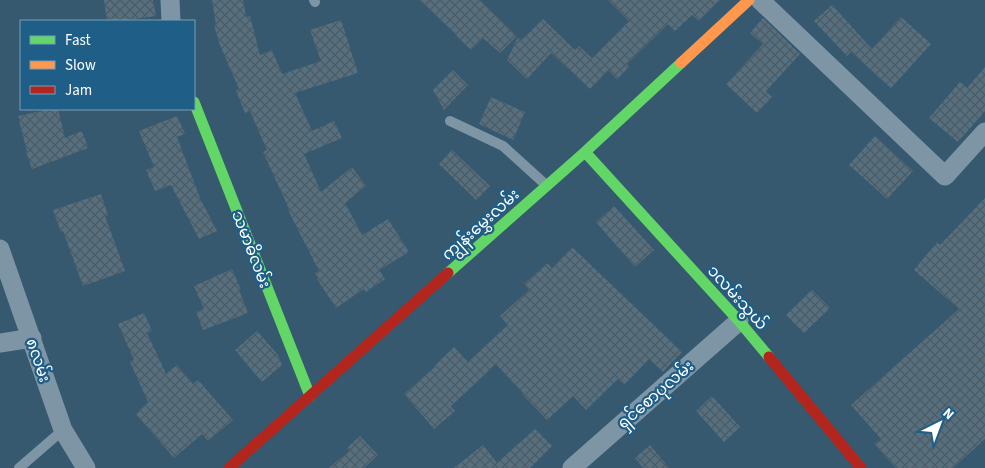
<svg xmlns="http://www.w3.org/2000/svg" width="985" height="468" viewBox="0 0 985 468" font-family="'Source Sans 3','Noto Sans Myanmar',sans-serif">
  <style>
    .building { fill: url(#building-cross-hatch) }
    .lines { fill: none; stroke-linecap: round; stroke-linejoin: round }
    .lane { stroke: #7d95a5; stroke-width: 10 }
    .street { stroke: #7d95a5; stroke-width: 19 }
    .fast { stroke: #63d668; stroke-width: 11 }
    .slow { stroke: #ff974d; stroke-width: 11 }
    .jam { stroke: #b3261e; stroke-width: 11 }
    .labels { text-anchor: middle; stroke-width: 4.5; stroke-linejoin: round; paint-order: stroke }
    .street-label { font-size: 16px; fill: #fff; stroke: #1f5e86 }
  </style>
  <defs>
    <pattern id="building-cross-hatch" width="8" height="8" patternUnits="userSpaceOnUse" patternTransform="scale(1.25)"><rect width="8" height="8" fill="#547081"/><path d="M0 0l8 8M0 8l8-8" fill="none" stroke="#4f5a61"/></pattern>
  </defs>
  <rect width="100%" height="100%" fill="#36596f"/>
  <path class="building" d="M104 0H153L156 16 121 21H107Z
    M212 0H243L246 17 250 16 260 55 272 50 282 74 321 61 310 30 341 20 358 73 295 93 312 131 334 121 342 138 304 154 321 192 352 167 366 186 345 203 362 235 388 219 409 252 379 270 385 279 366 292 364 289 336 308 317 279 318 278 315 273 319 271 288 210 289 209 263 152 267 150 250 111 245 113 236 91 239 89 219 43 214 25H216Z
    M419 0H480L517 36 500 53 483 38 471 50 455 35 456 34Z
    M608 0H720L699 21 692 15 675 31 668 24 627 64 629 67 617 79 608 70 590 89 551 53 527 79 507 60 518 37 522 40 543 19 575 50 579 46 592 58 629 21Z
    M832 5 872 49 901 17 931 44 891 88 851 52 847 56 814 21Z
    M763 18 800 54 766 91 772 97 757 113 726 84 763 44 750 33Z
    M985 67V111L958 142 929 118 960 82 967 88Z
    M453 70 468 85 444 110 433 90Z
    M491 97 525 112 513 140 479 124Z
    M51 109H58L65 138 82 131 88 148 32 169 26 152H27L18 116Z
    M177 116 185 134 177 137 200 198 217 231 199 239 171 185 155 191 146 170 154 167 139 131Z
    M875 136 913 171 887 199 849 165Z
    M452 150 490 186 476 200 439 164Z
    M101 194 108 215 105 216 125 271 83 286 63 231 61 232 53 210Z
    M985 198V439L953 468H896L874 444 881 439 851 405 959 309 914 270 937 242 940 245Z
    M614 206 654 250 635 267 596 222Z
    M572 247 682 352 663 372 649 359 624 385 618 379 586 410 573 396 547 420 522 394 523 393 496 364 451 406 455 411 434 429 404 394 435 367 434 366 454 347 468 362 508 325 500 316 529 290 524 284 547 263 552 268Z
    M232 269 241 290H239L248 313 203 330 196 312 204 309 194 286Z
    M812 290 830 308 804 333 786 315Z
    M144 313 152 331 147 333 166 374 177 365 193 384 198 380 233 420 208 441 202 434 174 458 136 414 148 402 130 362 134 360 118 324Z
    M257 331 278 355 282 365 262 382 235 350Z
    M712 396 740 427 724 442 696 411Z
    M535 429 552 446 530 468H454L483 445 497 463Z
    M360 436 378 455 364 468H329L349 451 347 448Z
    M650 445 669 468H643L635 458Z"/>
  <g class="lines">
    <path class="lane" d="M314 0 315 2
      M450 121 503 146 546 185
      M19 468 63 430"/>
    <path class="street" d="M170 0 171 21
      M760 0 945 176 985 132
      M0 249 63 430 86 468
      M0 343 32 338
      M572 468 739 321"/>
    <path class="fast" d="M194 102 310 396
      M585 152 739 321 769 357
      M448 273 585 152 681 63"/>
    <path class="slow" d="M681 63 749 0"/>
    <path class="jam" d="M769 357 861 468
      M229 468 448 273"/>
  </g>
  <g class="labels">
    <g class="street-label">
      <text transform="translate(480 224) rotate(-42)" y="6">ကျွန်းမွှေးလမ်း</text>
      <text transform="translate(252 249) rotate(69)" y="6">သမာဓိလမ်း</text>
      <text transform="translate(738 297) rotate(48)" y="6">၁လမ်းသွယ်</text>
      <text transform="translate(39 360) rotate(71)" y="6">၈လမ်း</text>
      <text transform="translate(655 394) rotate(-41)" y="6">ရှင်စောပုလမ်း</text>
    </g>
  </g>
  <rect x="20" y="20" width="175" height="90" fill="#1f5e86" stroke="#799eb6"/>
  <rect x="30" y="36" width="25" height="8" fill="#63d668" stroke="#799eb6"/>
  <text x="65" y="45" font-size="15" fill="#ffffff">Fast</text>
  <rect x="30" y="61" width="25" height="8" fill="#ff974d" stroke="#799eb6"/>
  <text x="65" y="70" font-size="15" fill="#ffffff">Slow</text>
  <rect x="30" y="86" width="25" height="8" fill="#b3261e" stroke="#799eb6"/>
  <text x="65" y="95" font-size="15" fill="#ffffff">Jam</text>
  <g transform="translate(940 423) rotate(42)" stroke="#1f5e86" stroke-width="4" paint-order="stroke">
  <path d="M0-4L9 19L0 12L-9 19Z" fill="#ffffff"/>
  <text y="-8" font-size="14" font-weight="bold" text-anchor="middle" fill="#ffffff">N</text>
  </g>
</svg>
